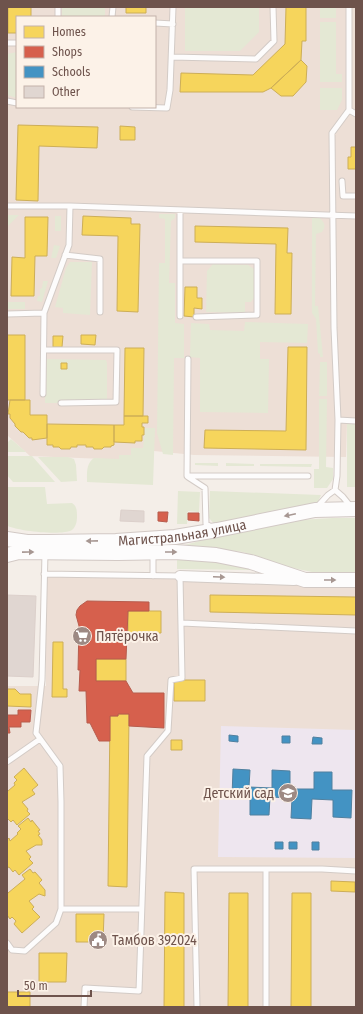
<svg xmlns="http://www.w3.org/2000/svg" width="363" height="1014" viewBox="0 0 363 1014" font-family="'Fira Sans Condensed',sans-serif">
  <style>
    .residential { fill: #eddfd6; fill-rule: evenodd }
    .education { fill: #eee6ef }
    .green { fill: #e4e8d4 }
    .homes { fill: #f6d55c; stroke: #cdae57 }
    .shops { fill: #d6604d; stroke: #b75c4d }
    .schools { fill: #4393c3; stroke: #50809f }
    .building { fill: #e0d6d1; stroke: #dcd0cb }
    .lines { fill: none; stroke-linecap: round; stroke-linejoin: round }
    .lane-casing { stroke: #d3cbc6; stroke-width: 7 }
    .street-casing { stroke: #d3cbc6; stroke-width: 12 }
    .secondary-casing { stroke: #d2c9c5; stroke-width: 16 }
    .lane { stroke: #fdfcfc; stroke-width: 5 }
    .street { stroke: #fdfcfc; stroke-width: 10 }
    .secondary { stroke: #fdfcfc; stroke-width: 14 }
    .oneway { fill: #a79792 }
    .labels { text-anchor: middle; stroke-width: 4; stroke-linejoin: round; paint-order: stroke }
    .street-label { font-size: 14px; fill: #6e534c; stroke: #fcf2e8 }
    .poi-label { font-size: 14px; fill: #6e534c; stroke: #fcf2e8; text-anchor: start }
  </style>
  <rect width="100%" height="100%" fill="#f4eee8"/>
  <path class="residential" d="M7 7H356V423H347L346 457 194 455 154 451 153 461 30 456 7 435ZM17 17H155V107H17Z
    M46 576 356 582V1007H7V686H46Z"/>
  <path class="education" d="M221 726 356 730V858L218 857Z"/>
  <path class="green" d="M62 7H105V15L103 17H62Z
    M185 7H259V32L240 51H185Z
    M320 7H336V18H320Z
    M320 22H336V74H342V82H320Z
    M17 52V98L7 95V54Z
    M320 88H342V100L337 110H320Z
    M159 214H175V218L171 221 169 283H175V323L184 324V358H174L173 455 163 454 157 433 159 263H165V219L159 218Z
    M7 215H19L7 227Z
    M55 216H61V231H55Z
    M312 217 320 218C325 223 326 227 322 232L316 234 315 306H318L323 357H320V354L318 353 316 319 312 313Z
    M54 245 60 246 56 258H51Z
    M70 262H92L90 315 63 313V308L55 307 66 268Z
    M213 264 248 265 254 269 255 272 254 298 251 302H245V313L206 312 207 271Z
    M43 281H48L42 302 37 301 38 296H40V289L42 288Z
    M7 284 8 302H25V309H7Z
    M245 322 308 324 307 343 260 342V359H269L268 413 200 412V358L190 357 191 323 209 324 210 330 244 331Z
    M46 359 106 360 107 363V401L103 403H45L44 362Z
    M320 362H327V396H319Z
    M319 399H327L326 467 333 468V479L327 488H314V469H319Z
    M347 423H356V487H347Z
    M145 428H155L153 485 87 482C87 474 86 463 94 458L119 459V455H131V448H143Z
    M11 439 26 452H7V443Z
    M7 456H32L55 482H13L7 475Z
    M38 457H68L74 459 76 465 77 481 61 482Z
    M195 463H218V466L195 465Z
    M226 463 254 464V466H226Z
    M260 464H312L311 467 260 466Z
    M7 487H45L47 504 72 503C77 506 77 511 77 517 77 521 76 527 72 530 62 536 18 531 8 526Z
    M178 491 200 492 199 512 188 511 187 524H177Z
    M210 491 321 495 317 504 287 508 215 525 209 518Z
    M333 518H356V572H312L293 568 243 552 185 545 249 527 299 520Z
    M177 559 217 560 254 568V570L177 569Z"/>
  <path class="homes" d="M8 7H31V17H17V33H8Z
    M126 7H146V13H126Z
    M286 7H306V41H302L301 60 271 88 263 92H180L181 73 253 75 285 44Z
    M301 60 307 66 306 82 293 96H281L271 88Z
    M18 125 98 127 97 148 39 146 38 201 16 200Z
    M120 126 135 127V140H120Z
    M351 147H356V169H348V157H351Z
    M83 216 131 218V224H140L138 312 117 311 118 236 82 235Z
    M25 217H48L47 256H35L34 296H11L12 257 25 258Z
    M195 226 288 228 287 253H292L291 314H275L276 244 195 242Z
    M185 287H197V298H202V309L194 308V317L184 316Z
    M7 335H25V400H7Z
    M81 335H96L95 345 81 344Z
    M53 336H63L62 347H53Z
    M288 347H307L306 450 204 448 205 430 286 431Z
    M125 348H144L143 416H124Z
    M61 363H67V369H61Z
    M10 400H30V415H47V438L32 440V438H29L23 432H21L15 426V424L10 418V414H8Z
    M124 416H148V423H142V427H144V435H142V441H135V443L114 442V425H124Z
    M47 424 114 425V445L111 446V447H104L102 449H94L93 447H86V445H77V447H71L70 449H61L59 447H53V445H47Z
    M210 595 356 597V615L210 612Z
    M128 611H161V633H128Z
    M53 642H63V689H67V697H52Z
    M96 659H126V681H96Z
    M174 680H205V701H174Z
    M7 689H15L20 694H31V707L7 706Z
    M118 714H129L127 887 108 886 110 716H118Z
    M171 740H182V750H171Z
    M24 768 38 785 32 790 35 794 22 802 28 809 27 811 30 814 17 825 13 820 11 822 7 818V790L8 791 15 785 14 783 17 780 14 777Z
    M28 818 31 822 32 820 40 830 38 831 40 834 38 835 42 840V845H36L26 851 31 857 29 859 33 863 19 875 15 870 13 872 9 867 7 868V840L9 838 10 841 18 834 17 833 21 829 18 826Z
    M30 869 33 873 35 872 42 880 39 883 45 890V896L39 894 29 901 34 907 32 909 40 917 22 933 14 924 16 921 12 917 10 919 7 915V891L8 893 25 879 22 875Z
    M331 881 355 882V892L331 891Z
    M165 892 184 893V1007H164Z
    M229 893H248V1007H228Z
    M292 893H311V1007H291Z
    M76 914H104L103 942H76Z
    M39 953H67L66 982H39Z
    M7 992H30V1007H7Z"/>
  <path class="shops" d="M158 512H168L167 522 158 521Z
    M188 513H199V521L188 520Z
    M87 601 149 602V611H128L126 659H96V681H126L133 693H164V728L129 726V714H118V716H110V741H99L90 723H87L86 691H79L80 670H78L79 626 76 615 77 610 80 606Z
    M18 710H31L30 722H21V727H9L10 733H7V715H18Z"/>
  <path class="schools" d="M229 735 238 736V742L229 741Z
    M282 736H290V743H282Z
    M313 737 322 738V744H312Z
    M233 769 250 770 249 787 272 788V770L290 771V789H314V772H332V790H352L351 818 333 817V800L312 799 311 819 291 818 292 798 270 797 269 815H250V798L232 797Z
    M275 842H283V849H275Z
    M289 842H297V849H289Z
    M312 842H319V850H312Z"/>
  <path class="building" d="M121 510 144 511V522L120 521Z
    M7 595 36 596 33 677 7 676Z"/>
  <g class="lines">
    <g class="lane-casing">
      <path id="lane" d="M58 7V17
        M112 17 113 7
        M155 23 173 24
        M7 43H17
        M172 57 256 59 274 41 273 7
        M7 101 17 103
        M132 107 167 108 170 90 173 7
        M349 110 356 114
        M342 181 343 196H356
        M7 206H70L356 216
        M180 211V261H257V315L196 317
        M65 255 100 259V312
        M180 261V316
        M44 313 69 245 70 206
        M7 314 44 313 43 394
        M44 350H117L116 402 61 403
        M188 359 187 476H308
        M338 420 356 421
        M188 477 205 488 206 524 213 528
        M335 490 343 497 351 507
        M316 508 328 495 335 490 337 476 338 420 334 328 332 133 349 110V7
        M45 553 42 680 36 733 60 766 61 802V909H141
        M153 553V576
        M44 574 180 576 182 678 171 680 168 731 147 756 139 991 85 988 84 1007
        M182 623 356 631
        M7 762 40 739
        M7 943 12 950 25 951 56 923 61 909
        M197 1007 194 869H266
        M266 1007V869H322L356 871"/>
    </g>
    <g class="street-casing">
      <path id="street" d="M180 576 294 580"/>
    </g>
    <g class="secondary-casing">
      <g id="secondary">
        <path id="s1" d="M7 539 27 542H48L116 541 175 537 217 530 315 510 356 509"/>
        <path d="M7 555 19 552 118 553 175 552 216 555 251 562 305 580H356"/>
      </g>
    </g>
    <use href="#lane" class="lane"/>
    <use href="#street" class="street"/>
    <use href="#secondary" class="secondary"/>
  </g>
  <defs><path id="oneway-solid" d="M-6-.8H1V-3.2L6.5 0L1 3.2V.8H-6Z"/></defs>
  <g class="oneway">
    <use href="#oneway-solid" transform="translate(290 515) rotate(168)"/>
    <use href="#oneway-solid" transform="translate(92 541) rotate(179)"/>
    <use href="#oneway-solid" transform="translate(28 552) rotate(-1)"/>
    <use href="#oneway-solid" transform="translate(171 552)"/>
    <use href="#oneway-solid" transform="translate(219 577) rotate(2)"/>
    <use href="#oneway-solid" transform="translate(330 580)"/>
  </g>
  <defs>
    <g id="supermarket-disc" transform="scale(1)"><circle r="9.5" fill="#9d8983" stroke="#fcf2e8"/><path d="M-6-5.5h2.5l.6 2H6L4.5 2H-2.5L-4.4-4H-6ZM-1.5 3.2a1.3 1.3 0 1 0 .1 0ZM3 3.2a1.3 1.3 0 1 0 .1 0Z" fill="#fff"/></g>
    <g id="school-disc" transform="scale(1)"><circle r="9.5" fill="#9d8983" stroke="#fcf2e8"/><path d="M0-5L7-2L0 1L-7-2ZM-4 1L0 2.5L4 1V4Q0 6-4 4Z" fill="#fff"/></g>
    <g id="civic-disc" transform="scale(1)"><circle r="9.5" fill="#9d8983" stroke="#fcf2e8"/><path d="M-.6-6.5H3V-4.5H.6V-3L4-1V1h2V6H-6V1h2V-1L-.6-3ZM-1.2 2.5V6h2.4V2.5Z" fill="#fff"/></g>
  </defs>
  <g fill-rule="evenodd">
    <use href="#supermarket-disc" x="82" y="636"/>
    <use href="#school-disc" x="288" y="793"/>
    <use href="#civic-disc" x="98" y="940"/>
  </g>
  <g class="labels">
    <g class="street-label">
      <text dy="5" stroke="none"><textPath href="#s1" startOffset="176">Магистральная улица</textPath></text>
    </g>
    <g class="poi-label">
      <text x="96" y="641">Пятёрочка</text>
      <text x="274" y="798" text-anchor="end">Детский сад</text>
      <text x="112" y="945">Тамбов 392024</text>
    </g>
  </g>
  <rect width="363" height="1014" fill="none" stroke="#6e534c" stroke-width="16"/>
  <rect x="16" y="16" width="140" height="92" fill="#fcf2e8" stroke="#c3b2aa"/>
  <rect x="24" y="26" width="20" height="12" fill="#f6d55c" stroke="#c3b2aa"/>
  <text x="52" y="36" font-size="12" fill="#6e534c">Homes</text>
  <rect x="24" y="46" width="20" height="12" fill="#d6604d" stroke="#c3b2aa"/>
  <text x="52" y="56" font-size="12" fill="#6e534c">Shops</text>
  <rect x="24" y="66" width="20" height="12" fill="#4393c3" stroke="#c3b2aa"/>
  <text x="52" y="76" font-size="12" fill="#6e534c">Schools</text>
  <rect x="24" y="86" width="20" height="12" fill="#e0d6d1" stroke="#c3b2aa"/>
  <text x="52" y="96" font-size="12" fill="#6e534c">Other</text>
  <path d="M18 990v6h73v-6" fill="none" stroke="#6e534c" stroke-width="2"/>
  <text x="24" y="990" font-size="12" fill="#6e534c" stroke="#fcf2e8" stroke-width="3" paint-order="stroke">50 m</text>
</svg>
